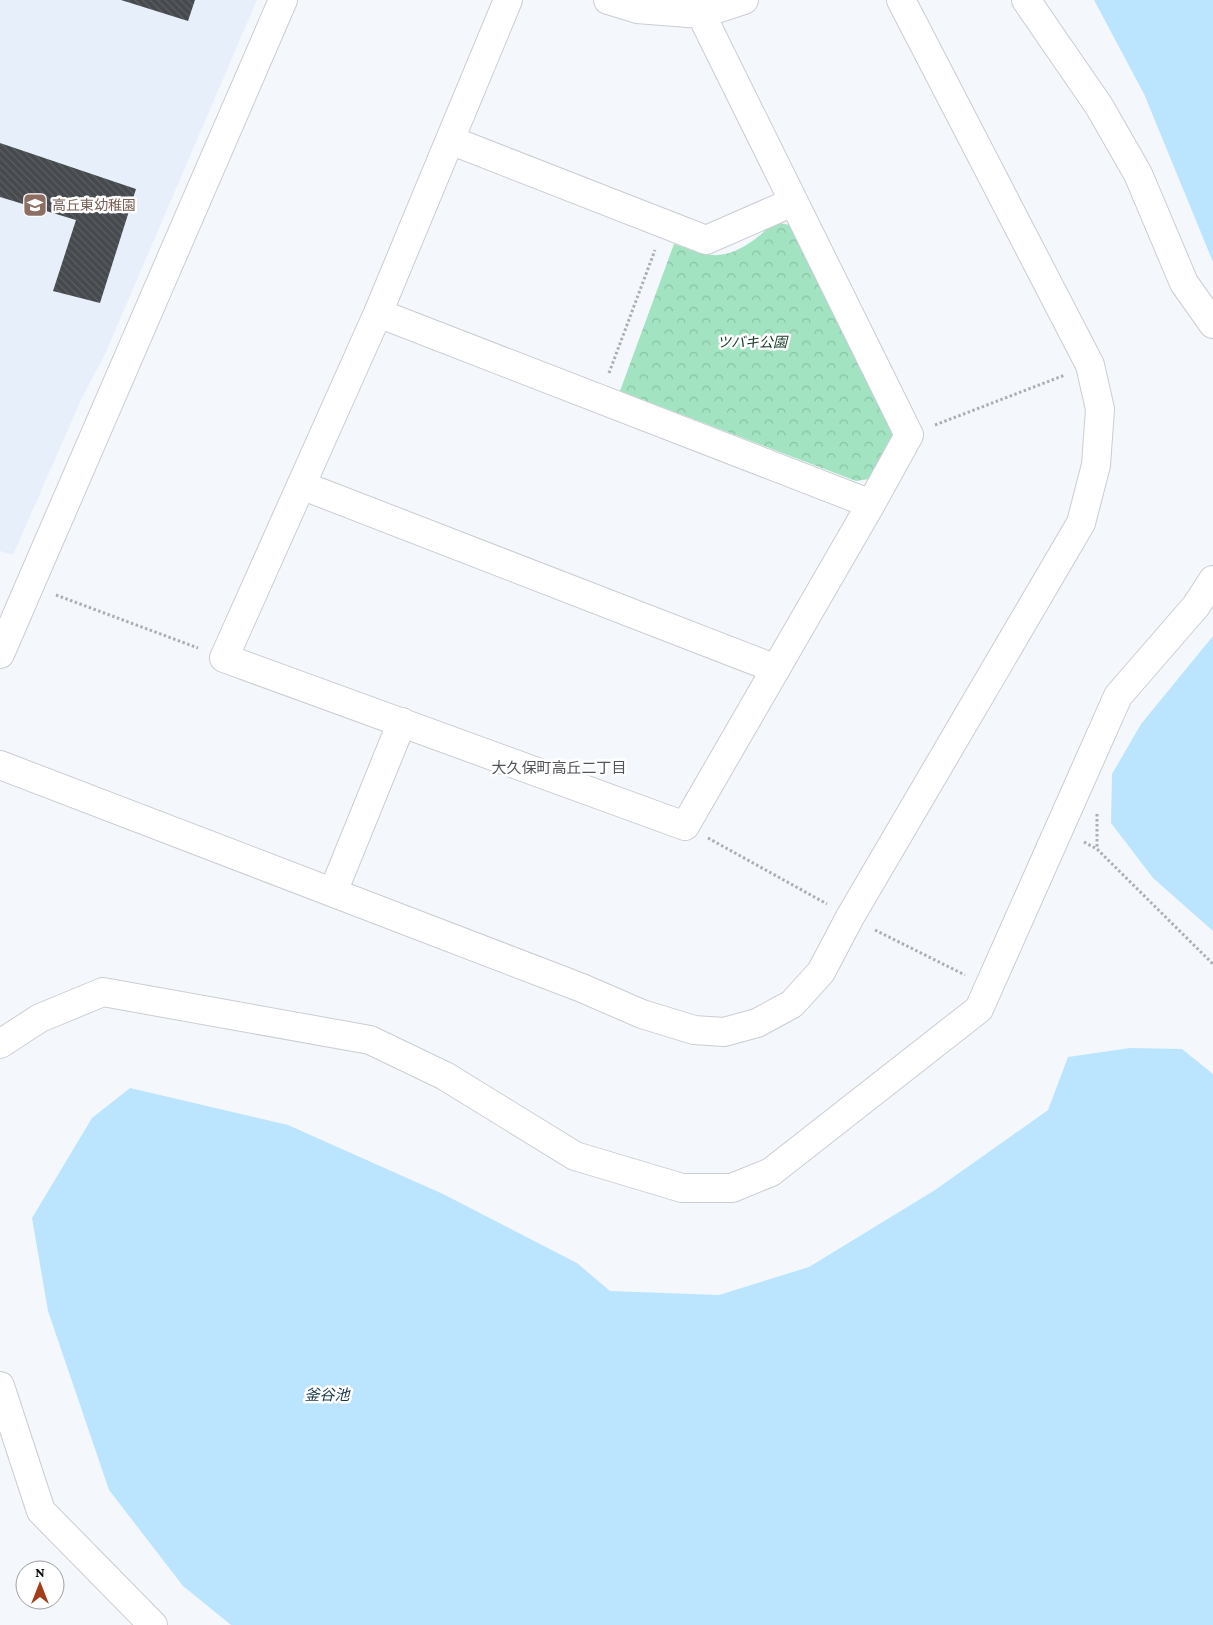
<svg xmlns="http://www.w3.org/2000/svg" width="1213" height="1625" viewBox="0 0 1213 1625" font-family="'Crimson Pro','Noto Sans JP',serif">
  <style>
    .built { fill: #e7effb }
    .park { fill: url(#park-crowns) }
    .water { fill: #bbe5fe }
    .building { fill: url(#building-back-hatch) }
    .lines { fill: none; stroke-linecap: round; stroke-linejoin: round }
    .minor-casing { stroke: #cacdd2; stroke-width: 30 }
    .tertiary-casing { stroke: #cacdd2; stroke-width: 30 }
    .path { stroke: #abaeb2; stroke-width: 3; stroke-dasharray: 2.5 2.5; stroke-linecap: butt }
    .minor { stroke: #fff; stroke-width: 28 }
    .tertiary { stroke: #fff; stroke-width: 28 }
    .labels { text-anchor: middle; stroke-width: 5; stroke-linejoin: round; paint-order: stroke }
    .education-label { font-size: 14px; fill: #785e54; stroke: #fff; text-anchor: start }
    .park-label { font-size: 14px; font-style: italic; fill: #153727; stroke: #fff }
    .neighbourhood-label { font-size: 15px; fill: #515458; stroke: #fff }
    .water-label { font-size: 15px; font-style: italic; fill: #153547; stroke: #fff }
  </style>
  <defs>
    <pattern id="park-crowns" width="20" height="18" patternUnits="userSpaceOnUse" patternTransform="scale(1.25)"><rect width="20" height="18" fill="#a2e3c1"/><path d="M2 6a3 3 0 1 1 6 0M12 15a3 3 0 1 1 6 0" fill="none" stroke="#8ac2a5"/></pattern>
    <pattern id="building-back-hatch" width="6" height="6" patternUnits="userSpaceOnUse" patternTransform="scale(1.25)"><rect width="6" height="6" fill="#46494d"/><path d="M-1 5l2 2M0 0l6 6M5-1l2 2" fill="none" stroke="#5c5f62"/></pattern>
  </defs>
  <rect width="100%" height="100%" fill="#f4f8fd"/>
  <path class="built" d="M0 0H257L106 352 81 400 13 555 0 551Z"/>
  <path class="park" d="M774 222 790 225 895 430 894 449 876 478 856 481 620 391 674 244C686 248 700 254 712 255 735 257 759 238 774 222Z"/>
  <path class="water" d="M1094 0H1213V262L1144 94Z
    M1213 636V931L1153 878 1111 823 1112 774 1141 724Z
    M1130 1048 1182 1049 1213 1074V1625H231L183 1586 109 1490 48 1311 32 1218 92 1118 130 1088 288 1125 443 1194 577 1263 610 1291 719 1295 809 1267 935 1190 1048 1110 1068 1057Z"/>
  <path class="building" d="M121 0H195L188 21Z
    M0 143 136 189 100 303 53 291 76 220 0 197Z"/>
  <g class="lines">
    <g class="minor-casing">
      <path id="minor" d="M608 0 637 9 701 14 744 0
        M1026 0 1099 106 1138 174 1184 283 1213 324
        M701 14 909 435 871 504
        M450 140 706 240 793 202
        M378 313 871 504 685 826 224 658 378 313 508 0
        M301 485 776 669
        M0 765 582 988 642 1014 694 1030 724 1032 757 1023 792 1004 821 972 850 917 1081 523 1096 465 1100 409 1090 365 901 0
        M333 892 402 722
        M0 1044 40 1018 103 992 370 1040 445 1076 575 1156 682 1188H732L771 1172 979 1009 1118 696 1196 606 1213 580
        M0 1386 41 1511 153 1625"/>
    </g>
    <g class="tertiary-casing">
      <path id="tertiary" d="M0 654 283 0"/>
    </g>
    <path class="path" d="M609 373 655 250
      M935 425 1065 375
      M56 595 198 648
      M1097 814V849
      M708 838 827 904
      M1084 842 1097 849 1213 964
      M875 930 965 975"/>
    <use href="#minor" class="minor"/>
    <use href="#tertiary" class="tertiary"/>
  </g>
  <defs>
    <g id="school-square" transform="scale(1.25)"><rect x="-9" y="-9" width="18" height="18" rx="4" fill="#8d6e63" stroke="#fff"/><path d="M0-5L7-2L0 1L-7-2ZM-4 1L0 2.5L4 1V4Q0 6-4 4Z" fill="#fff"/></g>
  </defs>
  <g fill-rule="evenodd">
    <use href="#school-square" x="35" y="205"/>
  </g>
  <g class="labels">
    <g class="education-label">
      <text x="52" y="210">高丘東幼稚園</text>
    </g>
    <g class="park-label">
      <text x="752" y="347">ツバキ公園</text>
    </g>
    <g class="neighbourhood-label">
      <text x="559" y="773">大久保町高丘二丁目</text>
    </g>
    <g class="water-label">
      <text x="327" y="1400">釜谷池</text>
    </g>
  </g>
  <g transform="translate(40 1585)"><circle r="24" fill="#ffffff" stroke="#9d9e9f"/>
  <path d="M0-4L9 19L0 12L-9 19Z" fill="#a33d18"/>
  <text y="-8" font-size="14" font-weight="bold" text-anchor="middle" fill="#0b0c0e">N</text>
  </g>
</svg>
